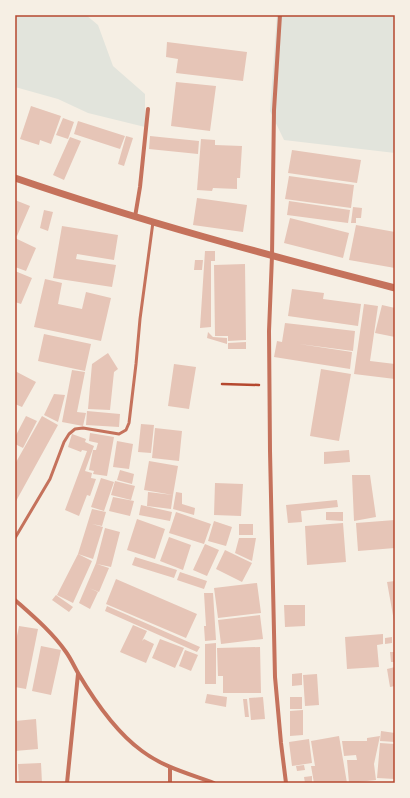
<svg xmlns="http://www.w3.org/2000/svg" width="410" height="798" viewBox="0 0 410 798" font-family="'Titillium Web',sans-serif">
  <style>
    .green { fill: #e2e4dc }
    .building { fill: #e6c5b7 }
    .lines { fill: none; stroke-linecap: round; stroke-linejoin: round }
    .path { stroke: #b5482f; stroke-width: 2.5 }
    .service { stroke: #c5725c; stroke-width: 3 }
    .minor { stroke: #c5725c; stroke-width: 4 }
    .tertiary { stroke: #c5725c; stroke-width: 7 }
    .neatline { fill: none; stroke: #b5482f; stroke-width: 1.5 }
  </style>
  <rect width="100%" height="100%" fill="#f6efe4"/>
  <path class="green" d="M15 15H86L98 25 113 66 145 94V127L88 113 58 99 15 87Z
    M277 15H395V153L284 140 270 111Z"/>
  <path class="building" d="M167 42 247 52 243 81 176 73 178 59 166 57Z
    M176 82 216 86 210 131 171 126Z
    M31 106 61 116 51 144 40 140 39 145 20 139Z
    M63 118 74 122 68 139 56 135Z
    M78 121 125 136 120 149 74 134Z
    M126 136 133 138 124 166 118 164Z
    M150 136 199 141 198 154 149 149Z
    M70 137 81 141 64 180 53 175Z
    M201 139 215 140V145L242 146 240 178H237V189L213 188 212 191 197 190Z
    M292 150 361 160 357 183 288 173Z
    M289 176 354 185 351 208 285 199Z
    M197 198 247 205 243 232 193 225Z
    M15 200 30 206 17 236 15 235Z
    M289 201 350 210 348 223 287 215Z
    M353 207 362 208 361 218H356V223H351Z
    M44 210 53 212 48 231 40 228Z
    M290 218 349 233 343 258 284 243Z
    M356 225 395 232V268L349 260Z
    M62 226 118 235 114 260 77 254 76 259 116 265 112 287 53 278Z
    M15 238 36 248 26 271 15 267Z
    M205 251H215V261H211V327L200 328Z
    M195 260H203L202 270H194Z
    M245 264 246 340 228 341V336H215L214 265Z
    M15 271 32 278 21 304 15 302Z
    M45 279 62 283 58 304 82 309 86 292 111 298 101 341 34 327Z
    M292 289 324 293 323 299 361 304 358 326 288 316Z
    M364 304 378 306 370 361 395 364V379L354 374Z
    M382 305 395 308V337L375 333Z
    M285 323 355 331 353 351 299 344 352 352 350 369 274 357 277 341 282 342Z
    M208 332 213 337 227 338V344L207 338Z
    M44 334 91 344 85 371 38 361Z
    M246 342V349H228V343Z
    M108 353 118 369 114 372 110 410 88 409 92 364Z
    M174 364 196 367 189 409 168 406Z
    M321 369 351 374 339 441 310 436Z
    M72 370 85 372 77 412 86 413 83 426 62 422Z
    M15 371 36 382 22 407 15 404Z
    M54 394 65 395 58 422 44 415Z
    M87 411 120 414 119 427 86 425Z
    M26 416 37 421 23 448 15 444V437Z
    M42 416 58 425 15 503V464Z
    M141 424 154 425 151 453 138 452Z
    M155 428 182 431 179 461 152 458Z
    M90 433 114 437 107 476 93 474 94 471 89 470 93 450H96L98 443 89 441Z
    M72 434 86 439 85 442 94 446 85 471 92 473 91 478 96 479 90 496 87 495 79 516 65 510 87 451 82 450 81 452 68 447Z
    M117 441 133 444 129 469 113 467Z
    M349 450 350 462 324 464V452Z
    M149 461 178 466 173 495 144 490Z
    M120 470 134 474 132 484 117 480Z
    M352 475H370L376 517 354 521Z
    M101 478 114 482 104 511 91 507Z
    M115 481 135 486 131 500 111 495Z
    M215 483 243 484 241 516 214 515Z
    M148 492 173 495 171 509 147 506Z
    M176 492 182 493V504L195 508 194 515 173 509Z
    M113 497 134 501 130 516 109 511Z
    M337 500 338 507 301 511 302 522 288 523 286 505Z
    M141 505 172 512 170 521 139 515Z
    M92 509 106 512 102 526 92 524 103 527 93 559 78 554Z
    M176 512 211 524 204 544 169 533Z
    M326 512H343V521L326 520Z
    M137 519 165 529 155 559 127 550Z
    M395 520V548L358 551 356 523Z
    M214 521 232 527 226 546 208 541Z
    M343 523 346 562 307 565 305 526Z
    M239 524H253V535H239Z
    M105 528 120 532 111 567 97 564 109 568 99 592 89 588 98 592 90 609 79 603 96 563Z
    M169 537 191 545 183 570 160 561Z
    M239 538H256L252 561 235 553Z
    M205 544 219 550 207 576 193 570Z
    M225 550 252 563 242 582 216 569Z
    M78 554 92 561 73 603 57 595Z
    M135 557 177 570 174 578 132 565Z
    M180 572 207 581 204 589 177 580Z
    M116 579 197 614 186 638 106 604Z
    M395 581V621H394L387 582Z
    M257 583 261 613 218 618 214 588Z
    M204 593H213L216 640 205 641 204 626H206Z
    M56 595 73 607 69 612 52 600Z
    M284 605H305V626L285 627Z
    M107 606 200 647 197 652 105 611Z
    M260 615 263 639 221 644 218 620Z
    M133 625 147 631 142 641 144 639 154 644 146 663 120 652Z
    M19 626 38 629 26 689 15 687V646Z
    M383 634V644L377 645 379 667 347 669 345 637Z
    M392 637V643L385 644V638Z
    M160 639 184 648 175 668 152 658Z
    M216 643V684H205V644Z
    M41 646 61 650 51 695 32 691Z
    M260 647 261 693H223V676H218L217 648Z
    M185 650 198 655 191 671 179 666Z
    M390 652H395V662H391Z
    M395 667V686L390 687 387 669Z
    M302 673V685L292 686V674Z
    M317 674 319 705 305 706 303 675Z
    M207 694 227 697 226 707 205 703Z
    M263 697 265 719 251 720 249 698Z
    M290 697H302V709H290Z
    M243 699H247L249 717H245Z
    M303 710V735L290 736V711Z
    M36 719 38 749 15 751V721Z
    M381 731 395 733V742L380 741Z
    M339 736 347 783H314L311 766H315L311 741Z
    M380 736 374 764 376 780 349 783 347 760H357L356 755 344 756 342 741H367V738Z
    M309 739 312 763 292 766 289 742Z
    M380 743 395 744V779L377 778Z
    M41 763 42 783H19L18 764Z
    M304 765 305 770 297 771 296 766Z
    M312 776V783H305L304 777Z"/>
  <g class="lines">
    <path class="path" d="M222 384 259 385"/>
    <path class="service" d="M15 538 50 479 64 442 69 434 75 429 83 428 119 434 126 430 129 423 136 364 140 319 153 222"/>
    <path class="minor" d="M280 15 274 110 272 256 269 331 270 451 275 677 281 743 286 783
      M135 217 140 187 148 109
      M15 600C33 616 52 632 66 652 71 659 74 666 78 673 94 700 117 733 142 751 163 767 190 774 214 783
      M170 767V783
      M67 783 78 674"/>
    <path class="tertiary" d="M15 178C140 221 267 255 395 288"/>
  </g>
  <rect width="410" height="798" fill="none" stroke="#f6efe4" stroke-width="32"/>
  <rect x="16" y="16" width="378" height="766" class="neatline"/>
</svg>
